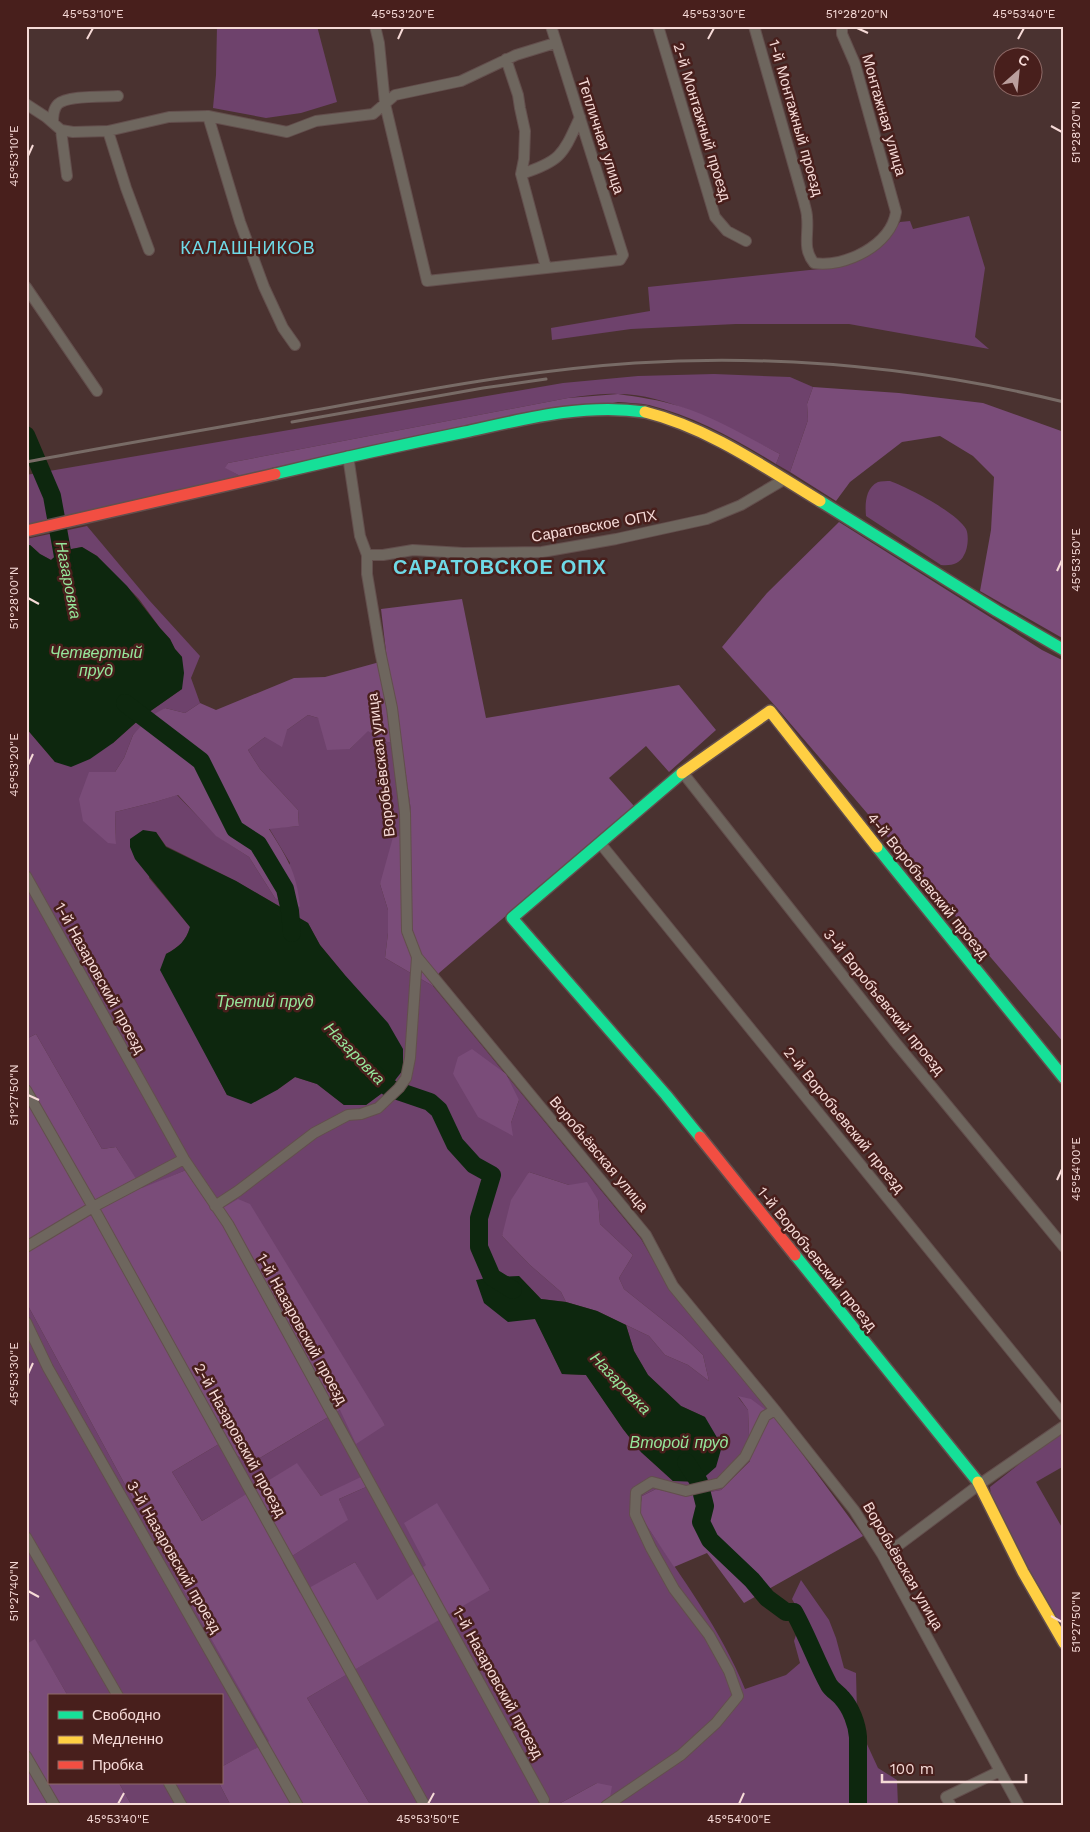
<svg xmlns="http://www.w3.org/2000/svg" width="1090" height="1832" viewBox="0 0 1090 1832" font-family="'Work Sans',sans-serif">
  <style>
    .green { fill: #6e426c; fill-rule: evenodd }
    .forest { fill: #7a4c79 }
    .water { fill: #0d270e }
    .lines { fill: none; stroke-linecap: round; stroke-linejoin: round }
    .river { stroke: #0d270e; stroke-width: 18 }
    .street-casing { stroke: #634f4d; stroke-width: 12 }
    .fast-casing { stroke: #634f4d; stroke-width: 14 }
    .slow-casing { stroke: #634f4d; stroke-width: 14 }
    .jam-casing { stroke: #634f4d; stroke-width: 14 }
    .street { stroke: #6e665e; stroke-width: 10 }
    .fast { stroke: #16e098; stroke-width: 11 }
    .slow { stroke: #ffcf43; stroke-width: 11 }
    .jam { stroke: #f24e42; stroke-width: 11 }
    .rail { stroke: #786b66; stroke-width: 3 }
    .ticks { fill: none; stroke: #f6dad7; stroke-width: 2 }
    .labels { text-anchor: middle; stroke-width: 5; stroke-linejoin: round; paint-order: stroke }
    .street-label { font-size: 15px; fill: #f6dad7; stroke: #481f1c }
    .water-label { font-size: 16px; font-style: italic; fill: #96e79b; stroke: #481f1c }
    .quarter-label { font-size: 18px; letter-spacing: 1px; fill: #6fd9e6; stroke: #481f1c }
    .district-label { font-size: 20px; font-weight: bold; letter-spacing: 1px; fill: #6fd9e6; stroke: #481f1c }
    .neatline { fill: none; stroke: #f6dad7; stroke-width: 2 }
    .ticks-label { font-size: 12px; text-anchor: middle; fill: #f6dad7 }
  </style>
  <rect width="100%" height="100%" fill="#4a3230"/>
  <path class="green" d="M217 26H317L337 102 301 113 266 118 213 108 216 75Z
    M969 216 985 268 975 337 989 349 849 324H736L631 329 552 340 551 328 650 311 648 287 838 267C870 256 881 250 900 222L910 221 913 229Z
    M714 374 790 377 813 387 807 404 808 420 790 472 776 464 780 454C732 431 672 394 618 394 601 393 584 396 568 398L228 463 226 468 240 476 26 525V475L563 383 638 376Z
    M890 481C909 488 956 512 966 529 969 535 968 549 964 555 960 564 951 566 941 565L866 516C865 505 865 488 878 482 881 481 887 481 890 481Z
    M87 526 149 600 200 656 191 678 200 703 185 713 165 708 133 735 124 758 115 772 89 773 116 844 115 812 155 802 177 795 217 836 249 857 275 898 290 863 269 828 299 826 298 810 260 769 248 750 265 737 287 730 308 715 318 718 350 749 368 730 383 741 403 745 411 811 410 833 380 884 388 910V933L385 958 433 986 641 1239 669 1288 736 1371 775 1417 738 1397 748 1410 750 1460 721 1490 687 1496 656 1489 642 1496 639 1514C676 1570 720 1627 745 1689L786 1675 800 1663 794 1641 802 1617 792 1599 801 1580 829 1620 836 1638 844 1668 856 1673 857 1713 866 1742 878 1768 897 1780 898 1806H606L597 1783 555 1806H371L307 1698 490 1589 427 1565 376 1601 355 1562 300 1594 283 1562 347 1520 339 1499 366 1487 321 1496 297 1464 202 1521 172 1472 219 1444 250 1464 340 1410 385 1425 223 1208 186 1170 142 1189 116 1147 102 1149 36 1034 26 1039V728L55 762 113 743 142 717 182 689V657L175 649 170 639 160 628 139 599 97 556 82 547 61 551 51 560 40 554 30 545 26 546V539ZM156 832 166 846 236 881 308 923 320 945 344 974 389 1088 366 1105H344L317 1084 295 1077 277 1090 227 1095 211 1064 166 954C179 947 186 941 190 927L149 878ZM453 1074 519 1100 511 1123ZM529 1172 569 1185 598 1200 600 1224 633 1255 619 1278 624 1289 683 1336 703 1355 709 1381 688 1365 665 1355 649 1336 626 1325 634 1351 648 1375 681 1406 705 1417 673 1481 641 1452 623 1429 586 1375 562 1374 535 1318 519 1276 541 1299 566 1302 561 1292 530 1265 502 1236Z
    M26 1302 154 1538 270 1741 221 1767V1696H68L35 1640 26 1644Z
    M1060 1432 1064 1435V1466L1036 1482 1064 1531V1630L1026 1564 991 1495 990 1487Z
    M119 1783H219L231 1806H132Z"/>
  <path class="forest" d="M813 387 899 393 983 403 1064 432V639L980 591 991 530 994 477 973 456 940 436 902 442 850 482 836 501 790 472 808 420 807 404Z
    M618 394C639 397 659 400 679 406 715 417 747 437 780 454L776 464C737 440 694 416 649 405 639 403 628 403 618 402L240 476 225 468 228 463 568 398Z
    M839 522 1042 650 1064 661V1043L777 708 722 647 767 593Z
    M462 599 486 718 679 685 716 730 669 772 646 746 609 778 634 806 439 973 433 986 385 958 388 933V910L380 884 393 837 410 833 411 811 402 745 383 741 368 731 350 749 327 750 318 718 308 715 287 730 282 747 265 737 248 750 260 769 298 810 299 826 269 829C287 858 297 872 300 907L275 898 249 857 216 836 178 795 155 802 115 812 116 844 108 843 83 821 79 799 89 772H115L124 758 133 735 149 717 165 708 185 713 200 703 216 710 294 678 325 677 387 660 381 609Z
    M36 1034 102 1149 116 1147 142 1188 186 1170 223 1208 238 1199 250 1204 385 1425 356 1444 340 1410 250 1464 219 1444 172 1472 202 1521 297 1463 321 1496 361 1477 366 1487 339 1499 348 1520 283 1562 300 1593 355 1562 377 1600 426 1565 404 1523 437 1503 490 1590 307 1698 371 1806H231L219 1783H221V1767L269 1741 154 1538 26 1302V1039Z
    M472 1049 506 1074 519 1100 511 1123 513 1136 478 1117 453 1074 458 1057Z
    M529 1172 569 1185 587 1182 598 1200 600 1224 633 1255 619 1278 624 1289 683 1336 703 1355 709 1381 688 1365 665 1355 649 1336 597 1311 566 1302 561 1292 530 1265 502 1236 511 1200Z
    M738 1396 751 1399 775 1417 863 1536 744 1603 707 1553 674 1567 639 1514 642 1496 656 1489 687 1496 721 1490 750 1461 748 1410Z
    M35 1639 68 1696H49V1783H119L132 1806H26V1644Z
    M597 1783 612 1786 609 1803 606 1806H555Z"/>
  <path class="water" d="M30 545 40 554 51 560 61 551 82 547 97 556 127 586 160 628 170 639 175 649 182 657 184 673 182 689 142 717 113 743 90 759 71 767 55 762 26 728V546Z
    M143 830 156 832 166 847 236 881 308 923 320 945 344 974 388 1023 403 1049V1070L389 1088 366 1105H344L317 1084 295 1077 277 1090 251 1104 227 1095 160 970 166 954C179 947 186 941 190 927L135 859 130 847V839Z
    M519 1276 541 1299 566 1302 597 1311 626 1325 634 1351 648 1375 681 1406 705 1417 722 1446 716 1467 699 1482 673 1481 641 1452 623 1429 586 1375 562 1374 535 1319 508 1322 484 1303 476 1280 492 1277Z"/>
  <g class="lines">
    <path class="river" d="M26 435 52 496 66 573
      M125 703 201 761 235 829 258 844 285 889 290 911 292 933
      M372 1071 389 1088 430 1102 439 1110 455 1144 474 1165 492 1175 479 1218V1247L492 1277 513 1290
      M686 1462 699 1482 705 1506 701 1522 710 1540 752 1580 767 1598 786 1612H794C807 1635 816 1661 829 1685 832 1690 838 1693 842 1698 851 1708 857 1724 858 1737V1806"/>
    <g class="street-casing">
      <path id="street" d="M375 26 379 43 385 104 427 281 620 260 623 255 551 26
        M658 26 715 217 727 231 746 241
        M754 26 804 202C805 207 807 212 807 217 809 235 802 248 814 263 845 268 891 245 896 212L855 64 842 34V26
        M506 59 518 95 520 108 525 131 524 159 521 174 546 268
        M26 104 46 117 61 130 73 132 108 131 169 117 208 116 287 132 316 121 373 114 395 95 461 81 516 55 555 43
        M208 116 240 222 264 287 283 328 295 345
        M53 123C53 116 53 109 58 104 67 95 105 97 118 96
        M61 130 67 176
        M108 131 126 188 149 250
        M521 174C562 161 563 154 580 117
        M26 287 97 391
        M348 456 360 536 367 555V574L380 651 392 708 405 813 407 931 417 957 646 1235 673 1286 775 1410 854 1510 882 1554 1019 1806
        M367 555H383L413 550 463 553 542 552 616 539 707 519 741 505 785 479
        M683 773 895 1042 1064 1247
        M600 843 1064 1416
        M26 876 184 1159 228 1224 544 1800
        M26 1090 93 1207 425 1806
        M215 1206 238 1191 314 1133 348 1115 361 1114 378 1108 399 1088 406 1078 410 1058 417 957
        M26 1247 93 1207 184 1159
        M26 1322 48 1368 298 1806
        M26 1537 118 1696
        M882 1554 892 1550 980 1484 1064 1426
        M26 1756 55 1806
        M169 1783 182 1806
        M606 1806 681 1755 716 1723 738 1696 729 1671 709 1635 674 1589 651 1548 635 1514 636 1492 652 1482 686 1491 720 1483 745 1457 765 1416 775 1410
        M951 1806 946 1797 1000 1771"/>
    </g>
    <g class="fast-casing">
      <path id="fast" d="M275 474C338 459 401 445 465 432 524 419 584 403 645 412
        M820 501 997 611 1064 650
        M682 773 512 918 666 1095 700 1137
        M877 847 1064 1078
        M795 1255 978 1482"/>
    </g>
    <g class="slow-casing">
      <path id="slow" d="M645 412C709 428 764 467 820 501
        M682 773 770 711 877 847
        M978 1482 1023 1572 1064 1643"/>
    </g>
    <g class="jam-casing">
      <path id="jam" d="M26 531 275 474
        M700 1137 795 1255"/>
    </g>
    <use href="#street" class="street"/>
    <use href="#fast" class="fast"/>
    <use href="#slow" class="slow"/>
    <use href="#jam" class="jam"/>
    <path class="rail" d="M292 422 483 388 546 379
      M26 462C126 443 227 426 327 408 429 389 531 370 635 363 779 354 924 368 1064 402"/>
  </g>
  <path class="ticks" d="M857 28 868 33M87 39 93 28M398 39 403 28M708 39 714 28M1018 39 1024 28M1051 126 1062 132M28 156 33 145M1057 571 1062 560M28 598 39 604M28 765 33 754M28 1095 39 1100M1057 1180 1062 1169M28 1374 33 1363M28 1591 39 1597M1051 1616 1062 1622M118 1804 124 1793M428 1804 434 1793M739 1804 744 1793"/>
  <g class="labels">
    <g class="street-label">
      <text transform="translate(884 115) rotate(74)" y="5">Монтажная улица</text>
      <text transform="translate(796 118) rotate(74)" y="5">1-й Монтажный проезд</text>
      <text transform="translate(702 122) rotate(73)" y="5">2-й Монтажный проезд</text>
      <text transform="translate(601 136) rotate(72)" y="5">Тепличная улица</text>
      <text transform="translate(594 526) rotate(-10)" y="5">Саратовское ОПХ</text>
      <text transform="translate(381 765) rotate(-97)" y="5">Воробьёвская улица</text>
      <text transform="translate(928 886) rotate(51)" y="5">4-й Воробъевский проезд</text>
      <text transform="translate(100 978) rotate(61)" y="5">1-й Назаровский проезд</text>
      <text transform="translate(884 1002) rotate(51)" y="5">3-й Воробъевский проезд</text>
      <text transform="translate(844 1120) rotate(51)" y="5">2-й Воробъевский проезд</text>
      <text transform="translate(599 1154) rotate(50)" y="5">Воробьёвская улица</text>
      <text transform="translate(817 1259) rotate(51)" y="5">1-й Воробъевский проезд</text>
      <text transform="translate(302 1329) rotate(61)" y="5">1-й Назаровский проезд</text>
      <text transform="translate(240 1440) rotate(61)" y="5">2-й Назаровский проезд</text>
      <text transform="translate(174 1557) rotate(60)" y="5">3-й Назаровский проезд</text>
      <text transform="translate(903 1566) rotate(60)" y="5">Воробьёвская улица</text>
      <text transform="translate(498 1683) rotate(61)" y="5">1-й Назаровский проезд</text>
    </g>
    <g class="water-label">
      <text transform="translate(69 580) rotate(79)" y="6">Назаровка</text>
      <text x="96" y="658">Четвертый<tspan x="96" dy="18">пруд</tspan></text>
      <text x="265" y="1007">Третий пруд</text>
      <text transform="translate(355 1053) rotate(46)" y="6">Назаровка</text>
      <text transform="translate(621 1383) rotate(46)" y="6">Назаровка</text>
      <text x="679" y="1448">Второй пруд</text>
    </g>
    <g class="quarter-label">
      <text x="248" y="254">КАЛАШНИКОВ</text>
    </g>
    <g class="district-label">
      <text x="500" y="574">САРАТОВСКОЕ ОПХ</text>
    </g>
  </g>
  <rect width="1090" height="1832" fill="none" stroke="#481f1c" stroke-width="55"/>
  <rect x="48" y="1694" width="175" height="90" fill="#481f1c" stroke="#8e6a67"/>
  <rect x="58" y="1711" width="25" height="8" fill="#16e098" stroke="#8e6a67"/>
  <text x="92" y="1720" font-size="15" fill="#f6dad7">Свободно</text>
  <rect x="58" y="1736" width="25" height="8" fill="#ffcf43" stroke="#8e6a67"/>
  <text x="92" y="1744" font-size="15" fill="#f6dad7">Медленно</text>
  <rect x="58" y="1761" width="25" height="8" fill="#f24e42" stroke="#8e6a67"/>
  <text x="92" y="1770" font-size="15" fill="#f6dad7">Пробка</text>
  <g transform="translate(1018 72) rotate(27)"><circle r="24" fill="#481f1c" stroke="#8e6a67"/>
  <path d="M0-4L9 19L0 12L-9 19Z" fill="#ba9f9d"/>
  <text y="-8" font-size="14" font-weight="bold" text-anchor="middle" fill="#f6dad7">С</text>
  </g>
  <path d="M882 1774v8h144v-8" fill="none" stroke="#f6dad7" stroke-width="2.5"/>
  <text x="890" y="1774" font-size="15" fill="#f6dad7" stroke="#481f1c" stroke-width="4" paint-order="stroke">100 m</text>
  <rect x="28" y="28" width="1034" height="1776" class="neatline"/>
  <g class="ticks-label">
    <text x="93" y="18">45°53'10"E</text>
    <text x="403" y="18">45°53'20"E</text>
    <text x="714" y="18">45°53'30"E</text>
    <text x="857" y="18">51°28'20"N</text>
    <text x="1024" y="18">45°53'40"E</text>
    <text transform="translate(1076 132) rotate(-90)" y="4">51°28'20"N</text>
    <text transform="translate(14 156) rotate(-90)" y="4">45°53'10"E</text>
    <text transform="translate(1076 560) rotate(-90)" y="4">45°53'50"E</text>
    <text transform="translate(14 598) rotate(-90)" y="4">51°28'00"N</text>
    <text transform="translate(14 765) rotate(-90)" y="4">45°53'20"E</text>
    <text transform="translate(14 1095) rotate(-90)" y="4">51°27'50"N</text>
    <text transform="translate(1076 1169) rotate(-90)" y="4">45°54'00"E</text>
    <text transform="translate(14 1374) rotate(-90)" y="4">45°53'30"E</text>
    <text transform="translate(14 1591) rotate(-90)" y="4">51°27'40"N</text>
    <text transform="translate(1076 1622) rotate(-90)" y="4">51°27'50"N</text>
    <text x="118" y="1823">45°53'40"E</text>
    <text x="428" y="1823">45°53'50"E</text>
    <text x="739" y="1823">45°54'00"E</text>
  </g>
</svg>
